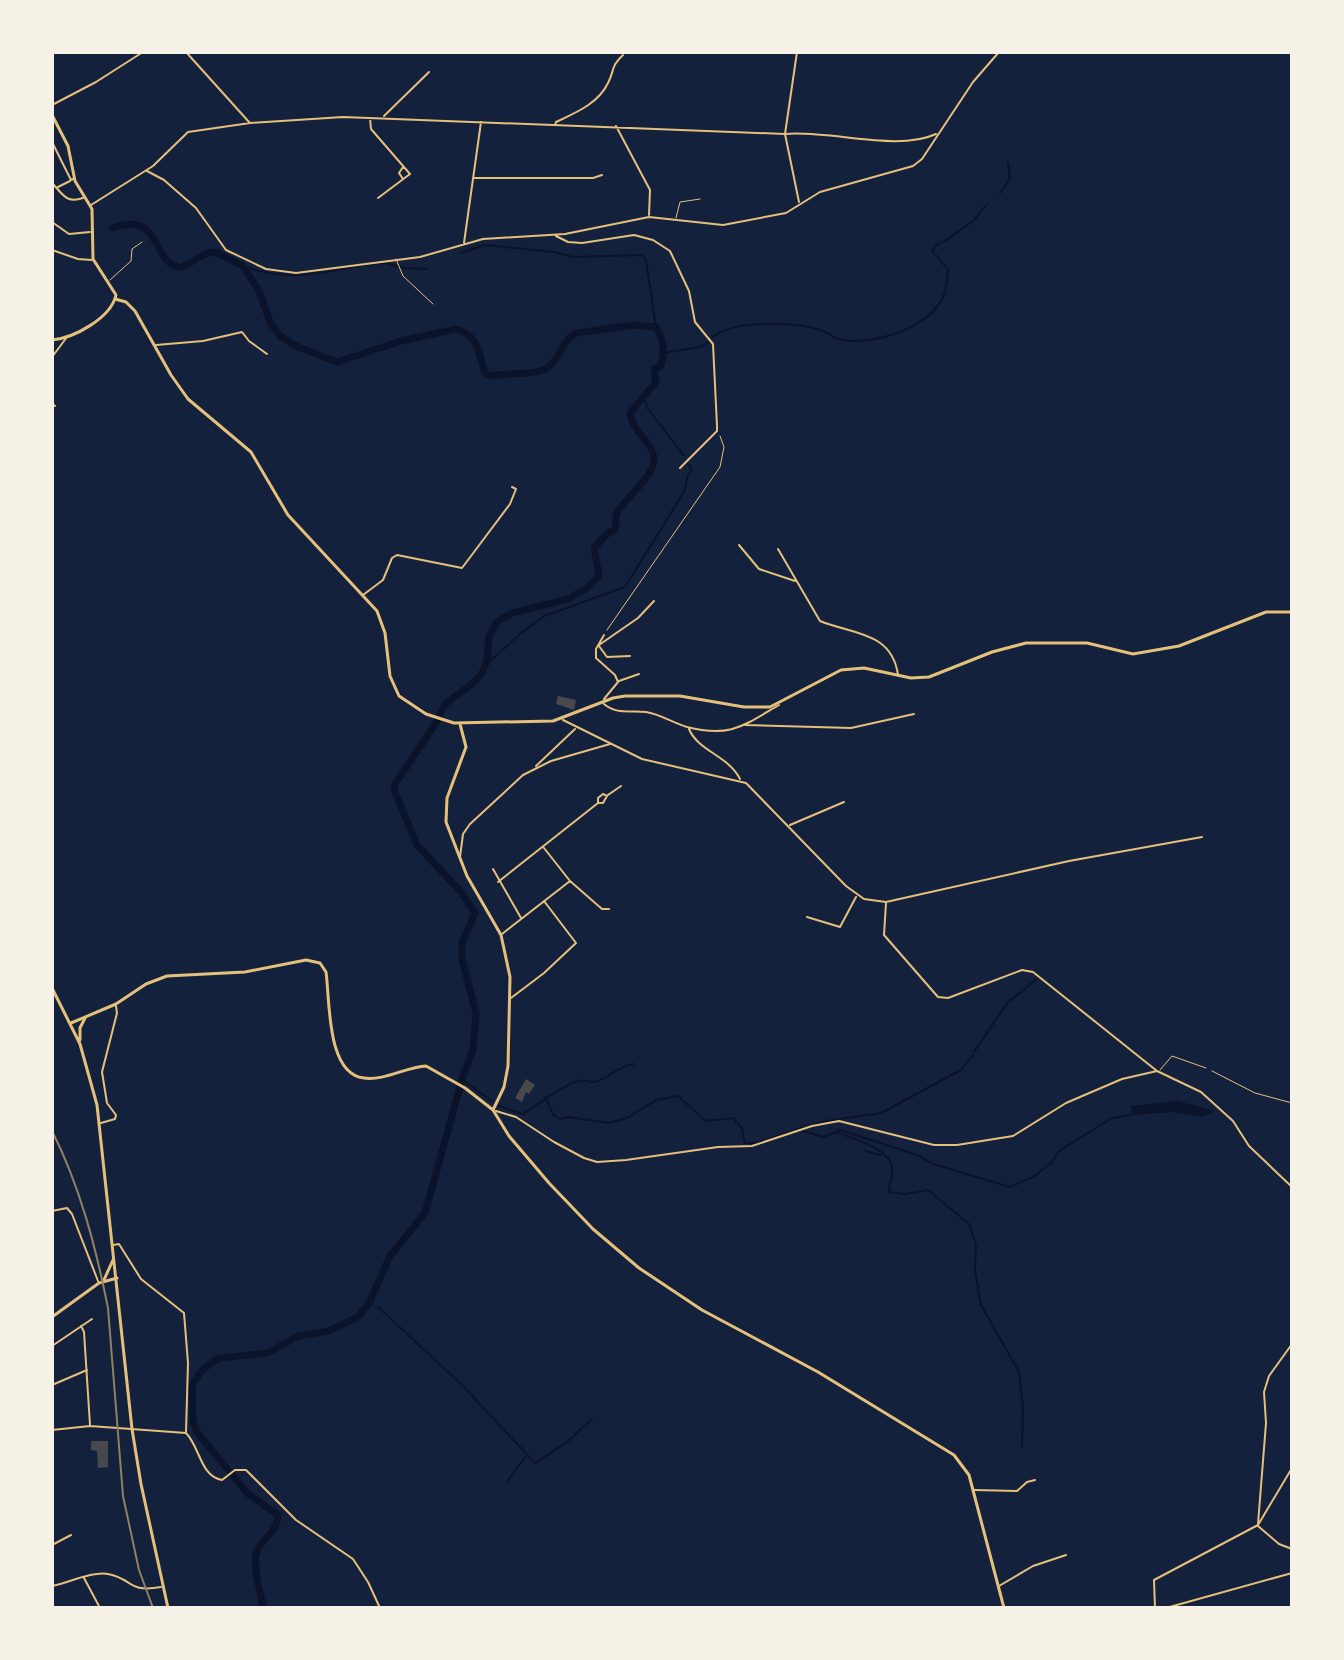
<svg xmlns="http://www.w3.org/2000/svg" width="1344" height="1660" viewBox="0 0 1344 1660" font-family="Ubuntu,sans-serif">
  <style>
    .water { fill: #0b132b }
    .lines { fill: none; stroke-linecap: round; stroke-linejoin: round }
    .stream { stroke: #0b132b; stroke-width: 2 }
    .river { stroke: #0b132b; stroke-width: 7 }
    .building { fill: #48494c }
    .path { stroke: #e5c07b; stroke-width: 1 }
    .service { stroke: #e5c07b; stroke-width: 1 }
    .minor { stroke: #e5c07b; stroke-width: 2 }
    .tertiary { stroke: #e5c07b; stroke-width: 3 }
    .secondary { stroke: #e5c07b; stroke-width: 3 }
    .rail { stroke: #918062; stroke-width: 2 }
  </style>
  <rect width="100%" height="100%" fill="#14213d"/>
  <path class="water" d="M1178 1101 1214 1111 1204 1117 1173 1112 1132 1115 1131 1106Z"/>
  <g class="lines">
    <path class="stream" d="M1000 193 1010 179 1008 162
      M943 242 973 221 987 204
      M460 253 485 245 554 252 573 257 642 255 646 260 656 327
      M934 254 932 250 940 242
      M243 266C298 285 328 269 382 263 389 262 393 266 400 267 408 269 417 268 426 269
      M712 338C730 320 795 321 820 330 828 332 834 339 842 340 875 345 930 328 944 295 947 288 947 278 948 270L936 255
      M664 353 700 347 709 342
      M644 398 648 409 684 456
      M486 665 521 633 544 616 625 587 684 492 688 475 692 470 688 464
      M974 1052 1007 1003 1038 978
      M462 1079 494 1103
      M545 1097 553 1114
      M499 1106 523 1114C535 1106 566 1083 579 1081 586 1079 591 1084 598 1081 611 1076 619 1066 634 1064
      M553 1115 560 1119 568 1117 609 1123 627 1118 656 1100 678 1096 706 1121 733 1118 742 1128 745 1143H756L798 1129
      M798 1129 826 1121 881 1113 961 1070 973 1055
      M803 1131 823 1137 841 1130 917 1155 933 1164 1010 1187 1033 1177 1052 1162 1059 1151 1112 1118 1132 1115
      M836 1132C850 1137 889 1149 892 1166 894 1173 889 1184 889 1192L905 1194 928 1190 969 1224 976 1245 975 1271 981 1305 1019 1372 1023 1408 1022 1447
      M865 1151 881 1155
      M369 1301 374 1304
      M378 1307 460 1383 535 1463 567 1442 592 1419
      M507 1482 525 1457"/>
    <path class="river" d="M113 228C162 210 150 261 180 268L210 252 217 253 243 266 259 291 270 322 280 336 298 347 337 362 401 341 456 329C480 336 478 353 485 373L492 376C508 372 528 376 543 370 559 364 561 340 576 333L634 325 656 327C664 340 665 351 661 366L654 369 656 382 630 413C633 433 652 441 654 458 655 475 627 497 618 511 615 516 616 525 615 530L608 533 594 548 599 576 587 588 568 599 512 613 497 622 489 637 487 661 482 673 473 683 445 704 436 723 395 784 394 790 417 845 461 892 475 913 462 943V959L476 1013 473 1050 463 1076 425 1213 390 1256 369 1303 358 1317 328 1331 298 1336 268 1353 219 1358 204 1368 192 1385 193 1421 197 1432 248 1494 278 1515C278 1533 259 1539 256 1555 253 1571 261 1592 263 1608"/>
  </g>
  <path class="building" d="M558 696 576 700 574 710 556 704Z
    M526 1079 535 1085 529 1094 526 1092 522 1102 515 1098Z
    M91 1441H108V1467L98 1468 97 1451 91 1450Z"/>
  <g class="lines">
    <path class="path" d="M607 630 720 467 724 447 720 436
      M1212 1071 1255 1093 1292 1103"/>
    <path class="service" d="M676 218 680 202 700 199
      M396 259 403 276 433 304
      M110 280 131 261 132 249 142 242
      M1160 1070 1172 1056 1206 1068"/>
    <path class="minor" d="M186 52 249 122
      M797 52 785 134 799 202
      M52 105 96 82 143 52
      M384 116 429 72
      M370 118 371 129 410 174 378 198
      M555 125 556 122C575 113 598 104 608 83 615 70 610 67 623 55
      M616 126 650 190 649 215
      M52 142 71 180 73 179
      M403 167 399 173 403 179
      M147 171 164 180 196 208 226 250 266 269 296 273 420 257 483 239 565 234 649 217 723 225 786 213 820 192 913 166 922 159 973 82 999 52
      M474 178H593L602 175
      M52 183C63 194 66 204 83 198
      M58 187 70 181
      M91 205 153 166 188 132 250 123 343 117 785 134C831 130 897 152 936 134
      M52 222 69 234 90 232
      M556 236 568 242 582 243 634 235 653 240 670 251 689 291 695 322 713 344 717 426V431L680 468
      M464 243 481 122
      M52 250 78 259 92 260
      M156 345 203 341 242 332 249 341 267 354
      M52 357 67 337
      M52 403 55 406
      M739 545 759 569 795 581
      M778 549 820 621C851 634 892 631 898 675
      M363 595 383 580 392 558 397 555 462 568 510 504 516 489 512 487
      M604 635 596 649V658L615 675 618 682 604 699
      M599 645 638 618 654 601
      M599 646 607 657 630 656
      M619 681 639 674
      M604 704C617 715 630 710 646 712 660 714 673 723 687 727 730 738 743 726 779 705
      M563 720 642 759 746 783 846 886 864 899 886 902 1069 861 1202 837
      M745 725 851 728 914 714
      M689 729C698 751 729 756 740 779
      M536 766 575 729
      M608 795 621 786
      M790 825 844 802
      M544 848 570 881 602 909H609
      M460 857 463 834 470 824 523 775 551 761 610 744
      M493 869 521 918
      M498 882 598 803H603L607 796 603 794 598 798V803
      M886 903 884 935 938 997 948 998 1022 970 1033 972 1157 1071 1201 1092 1233 1121 1249 1146 1292 1187
      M807 917 840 927 856 897
      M502 934 570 881
      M511 998 544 973 576 943 544 901
      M496 1111 516 1117 554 1142 584 1158 597 1162 626 1160 718 1147 752 1146 812 1126 839 1121 934 1145H957L1013 1136 1066 1103 1122 1079 1157 1071
      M101 1123 115 1119 116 1115 107 1103 102 1072 117 1013 116 1006
      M52 1211 67 1208 72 1214 98 1281
      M113 1245 119 1244 141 1279 184 1313 188 1363 186 1432
      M81 1326 84 1332 90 1425
      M52 1346 92 1319
      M52 1385 87 1370
      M52 1430 90 1426 186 1433C200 1447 200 1476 222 1480L235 1470H246L296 1520 353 1559 368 1582 380 1608
      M974 1490 1017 1491 1027 1482 1035 1480
      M1258 1524 1266 1423 1264 1392 1269 1376 1292 1344
      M1258 1526 1279 1544 1292 1549
      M52 1545 71 1535
      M84 1578 100 1608
      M52 1586C68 1583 92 1571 108 1574 134 1579 127 1593 161 1587
      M999 1586 1033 1566 1066 1555
      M1155 1608 1154 1580 1258 1525 1292 1468
      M1166 1608 1292 1573"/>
    <path class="tertiary" d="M115 299 126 302 135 311 171 375 188 399 251 452 288 515 377 611 385 633 390 676 399 696 426 714 454 723 553 721 613 698 625 696H680L744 707H770L841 670 864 668 911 678 929 677 992 652 1026 643H1087L1133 654 1179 646 1266 612H1292
      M460 724 466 747 447 798 446 822 467 876 501 935 510 977 508 1066 504 1087 493 1110
      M71 1023 116 1004 146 984 167 976 245 972 306 960 320 963 326 972C330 999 326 1074 364 1078 384 1081 406 1067 426 1066L465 1088 493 1110 509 1136 549 1183 593 1229 639 1268 702 1310 818 1372 954 1455 969 1475 1004 1608
      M52 1317 99 1283 117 1278"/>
    <path class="secondary" d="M52 115 68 146 75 181 92 209 93 259 116 295C111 318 74 338 52 340
      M52 988 80 1044 97 1105 132 1429 141 1484 168 1608
      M80 1040V1028L85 1018
      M103 1282 113 1260"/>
    <path class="rail" d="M52 1131C80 1186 96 1248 108 1308L123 1496 139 1570 153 1608"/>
  </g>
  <rect width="1344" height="1660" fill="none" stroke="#f6f1e7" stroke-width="108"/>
</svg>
